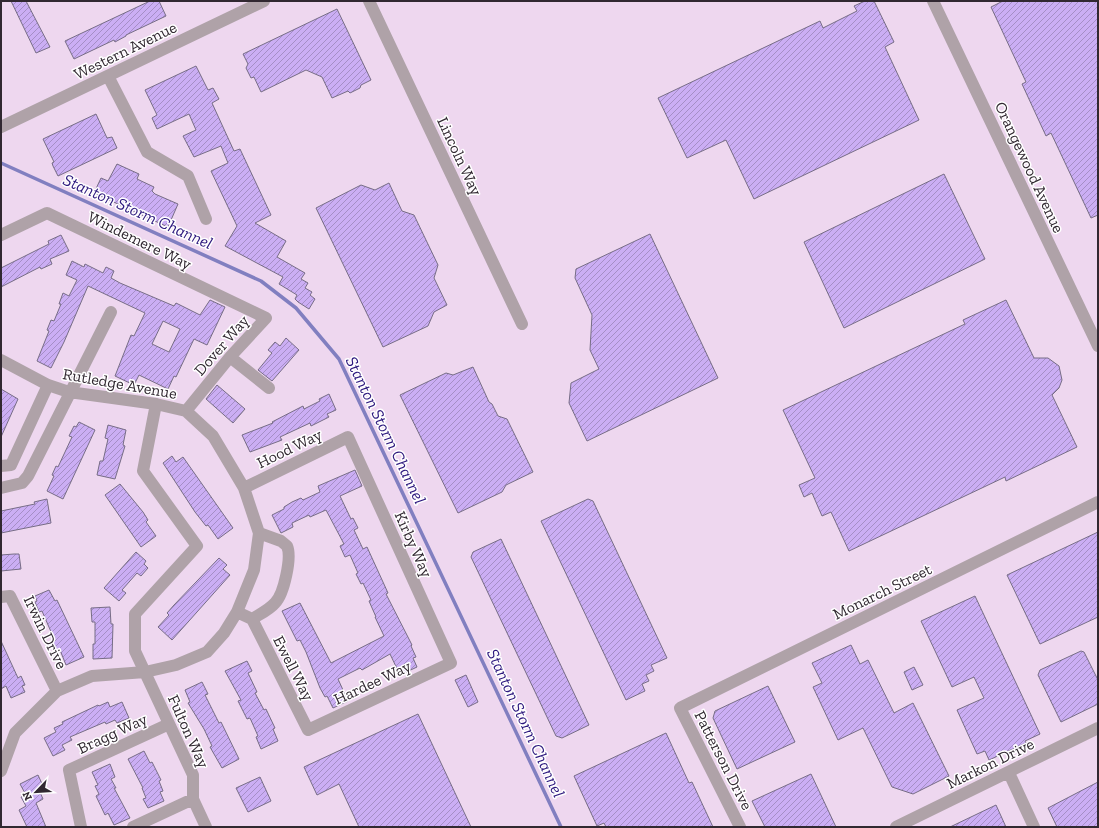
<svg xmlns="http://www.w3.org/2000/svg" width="1099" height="828" viewBox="0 0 1099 828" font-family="'Zilla Slab',serif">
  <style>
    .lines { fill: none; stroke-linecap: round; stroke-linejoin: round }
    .stream { stroke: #817fc0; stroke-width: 3.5 }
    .building { fill: url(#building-hatch); stroke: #776d86; fill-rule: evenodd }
    .minor { stroke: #afa2a8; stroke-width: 12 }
    .labels { text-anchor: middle; stroke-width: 3; stroke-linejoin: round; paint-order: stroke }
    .street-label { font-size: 16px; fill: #312831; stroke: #fff }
    .water-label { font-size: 17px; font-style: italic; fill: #2d187e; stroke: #fff }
  </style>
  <defs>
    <pattern id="building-hatch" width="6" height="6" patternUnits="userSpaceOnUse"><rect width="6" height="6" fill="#cbaef4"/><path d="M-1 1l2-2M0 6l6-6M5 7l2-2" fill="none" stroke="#a58ec6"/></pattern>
  </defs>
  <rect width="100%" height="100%" fill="#eed7ef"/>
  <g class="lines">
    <path class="stream" d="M1 163 261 281 296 308 339 359 561 827"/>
  </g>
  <path class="building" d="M11 1H26L50 47 36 53Z
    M150 1H159L166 16 126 35V36L115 42 114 40 74 59 65 41Z
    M865 1H874L894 42 885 47 919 120 754 199 726 140 687 158 658 98 820 21 823 28 857 11 854 6Z
    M1003 1H1098V215L1091 218 1051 133 1046 136 1022 84 1026 82 991 7Z
    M337 9 371 80 361 85 360 88 350 93 348 91 332 98 322 77 306 70 261 92 254 77 251 78 246 68 248 64 243 54Z
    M196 66 208 90 213 88 219 99 212 103 234 151 240 149 271 215 255 223 286 241 277 257 305 273 301 279 308 283 305 288 312 292 310 295 315 299 309 309 298 302 295 299 297 295 279 284 283 277 225 246 237 226 211 171 228 163 221 146 194 157 183 136 196 130 189 114 157 129 152 118 157 115 145 90Z
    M96 114 107 138 112 137 117 148 58 176 53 166 52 163 54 162 43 139Z
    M117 164 139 174 137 179 154 187 152 191 155 194 178 204 168 227 94 193 101 178 108 181Z
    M944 174 985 259 844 328 804 242Z
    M389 183 402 211 414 215 438 265 434 278 447 305 434 312 428 326 383 347 316 208 361 185 375 190Z
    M650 234 718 378 587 441 569 403 571 383 599 369 590 350 592 315 575 278 576 269Z
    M61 235 69 251 50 259 52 264 41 269 40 267 1 287V268L49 244 48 241Z
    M72 261 84 267 85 264 103 273 106 267 114 271 111 278 120 283 174 306 176 303 200 315 210 300 225 307 207 345 194 339 176 377 174 376 168 389 139 375 134 385 115 376 131 335 134 336 145 313 88 286 64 342 51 368 37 361 49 331 47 330 51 320 54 321 61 304H59L63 293 69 296 77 280 66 275ZM163 321 180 329 169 352 152 344Z
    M1006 300 1034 358H1048L1059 366 1062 380 1059 388 1052 395 1077 447 1006 481 1005 477 849 551 831 512 822 516 812 493 804 497 799 485 815 478 783 410 965 324 963 320Z
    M286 338 299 350 272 381 258 370 272 353 268 350 275 342 280 346Z
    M473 367 489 402 492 404 498 416 507 419 533 472 506 485 502 492 458 513 400 395 446 373 453 375Z
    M217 385 245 409 233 423 206 399Z
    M1 389 18 399 1 437Z
    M329 394 336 410 327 414 329 417 311 426 310 423 280 437 282 440 250 452 242 435 273 423 272 422 303 406 304 409 320 401 319 399Z
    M79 422 95 430 63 499 47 491 54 476 52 475 56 466 58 467 72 437 69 436 74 426 76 427Z
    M108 425 126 430 123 445 125 446 115 479 97 475 100 461H103L108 439 105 438Z
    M172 456 176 462 183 457 233 528 218 539 208 525 206 526 195 512 163 463Z
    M355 470 362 486 340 496 351 519 353 518 358 528 354 530 363 549 367 547 388 593 386 594 412 645 411 646 416 657 413 658 417 667 400 675 390 654 362 670 360 668 338 679 348 701 333 708 327 696 325 697 320 688 306 652 300 640 297 641 282 611 300 603 331 663 384 636 375 617H376L369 601 371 600 363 583 361 584 356 574 358 573 350 555 345 557 340 546 344 544 326 510 310 517 309 515 292 523 293 527 281 533 272 515 284 509V507L292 502 301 498 303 500 320 492 318 486Z
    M120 484 143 512 148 520 146 522 156 536 141 547 105 495Z
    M47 499 51 523 1 533V511L35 504 34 502Z
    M588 499 593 501 667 658 651 665 654 671 646 675 649 681 642 684 645 691 626 700 541 521Z
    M1098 532V617L1040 644 1007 575Z
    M501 539 589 725 562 738 556 736 471 557 473 552Z
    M136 552 146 561 144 564 148 568 141 576 137 573 122 590 126 593 119 601 104 588Z
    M14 554H19L21 569 1 571V555Z
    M219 558 227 565 223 569 230 575 172 640 158 627 169 615 167 613 174 605Z
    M49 590 55 601 57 600 84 657 66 665 60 650 57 651 53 642 55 641 42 611 39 612 35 602 37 601 35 596Z
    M975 596 1040 734 1025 741 1026 743 989 760 985 751 977 754 957 710 984 698 974 677 952 687 921 621Z
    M110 607 111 624H113L112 658 93 659V644H95V622H92L91 608Z
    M1 641 18 678 21 676 25 685 22 686 25 692 11 698 6 686 1 689Z
    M851 645 860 664 868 660 894 713 913 703 949 776 913 794 892 787 863 728 838 740 813 687 822 683 812 663Z
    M1081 651 1084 652 1098 680V704L1061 722 1038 675 1040 670Z
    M247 661 252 671 248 673 257 692 255 693 264 710 266 709 275 728 273 729 278 741 261 749 256 737 258 736 250 718 247 719 238 701 241 700 225 671Z
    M914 667 923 685 912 690 904 672Z
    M466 675 478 702 468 707 455 680Z
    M202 682 208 694 205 695 219 723 221 722 239 759 222 768 210 747 212 746 204 729 188 703 190 702 185 690Z
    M768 686 795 742 737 769 713 718 715 711Z
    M108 702 110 707 122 702 129 718 117 723 115 720 106 724 105 722 70 737 72 740 62 745 65 750 53 756 44 738 56 732 54 728 63 724 62 722 98 705 99 706Z
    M418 714 471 827H359L339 784 317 795 304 767Z
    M666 733 689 783 692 782 713 827H606L604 823 597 826 574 776Z
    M144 751 150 763 152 762 161 780 159 781 163 791 160 792 164 801 148 808 143 799 146 798 142 788H143L128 759Z
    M110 764 115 777 111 779 116 788H114L130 818 114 825 108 813 105 815 96 796 99 794 95 786 98 785 92 772Z
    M811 774 836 827H765L752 801Z
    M38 775 44 788 39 790 43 799 36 803 46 827H27L19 810 26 806 21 797 26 795 20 784Z
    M260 777 271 801 248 812 236 788Z
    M1098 782V827H1057L1048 808Z
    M996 805 1006 827H950Z"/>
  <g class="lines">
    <path class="minor" d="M369 1 522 324
      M933 1 1098 346
      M108 76 147 152 188 176 206 219
      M1 127 264 1
      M1 235 47 213 266 318 230 357 186 411
      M230 357 269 388
      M1 360 48 385 69 392 156 404 186 411 213 436 244 488 259 533 254 570 237 612 224 633 207 652 176 665 145 672 92 676 57 691 15 733 1 771
      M156 404 143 471 197 546 135 614V651L193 775V799L206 827
      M1 466 11 465 48 385
      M1 488 22 483 28 476 111 312
      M1 597 10 596 57 691
      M237 612 252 619 308 730 451 663 348 437 244 488
      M252 619C260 614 269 610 275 603 284 594 292 557 287 546L281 541 259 533
      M1009 773 1034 827
      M81 827 69 770 169 724
      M133 827 193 799
      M740 827 680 708 1098 502
      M896 827 1098 728"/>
  </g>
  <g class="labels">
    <g class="street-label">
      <text transform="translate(125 50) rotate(-26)" y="6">Western Avenue</text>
      <text transform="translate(460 156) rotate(65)" y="6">Lincoln Way</text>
      <text transform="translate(1030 167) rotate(65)" y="6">Orangewood Avenue</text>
      <text transform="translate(140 240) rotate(26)" y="6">Windemere Way</text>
      <text transform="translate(221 345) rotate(-49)" y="6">Dover Way</text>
      <text transform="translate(120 383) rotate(10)" y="6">Rutledge Avenue</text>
      <text transform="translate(289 448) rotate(-26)" y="6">Hood Way</text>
      <text transform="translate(414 544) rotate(66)" y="6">Kirby Way</text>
      <text transform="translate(882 591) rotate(-26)" y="6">Monarch Street</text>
      <text transform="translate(46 632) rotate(64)" y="6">Irwin Drive</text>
      <text transform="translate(294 668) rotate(63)" y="6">Ewell Way</text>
      <text transform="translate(372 682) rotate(-25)" y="6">Hardee Way</text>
      <text transform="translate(189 731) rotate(66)" y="6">Fulton Way</text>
      <text transform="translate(112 733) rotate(-25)" y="6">Bragg Way</text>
      <text transform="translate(724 760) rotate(63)" y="6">Patterson Drive</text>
      <text transform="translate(990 763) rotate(-26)" y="6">Markon Drive</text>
    </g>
    <g class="water-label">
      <text transform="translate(138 211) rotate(24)" y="6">Stanton Storm Channel</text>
      <text transform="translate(386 430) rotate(64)" y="6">Stanton Storm Channel</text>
      <text transform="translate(526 723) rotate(65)" y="6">Stanton Storm Channel</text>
    </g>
  </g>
  <rect width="1099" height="828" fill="none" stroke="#312831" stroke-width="4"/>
  <g transform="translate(36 792) rotate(245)" stroke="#ffffff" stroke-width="3" paint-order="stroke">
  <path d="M0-3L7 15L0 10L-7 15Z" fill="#312831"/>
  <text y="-6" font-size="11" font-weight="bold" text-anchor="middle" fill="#312831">N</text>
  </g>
</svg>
